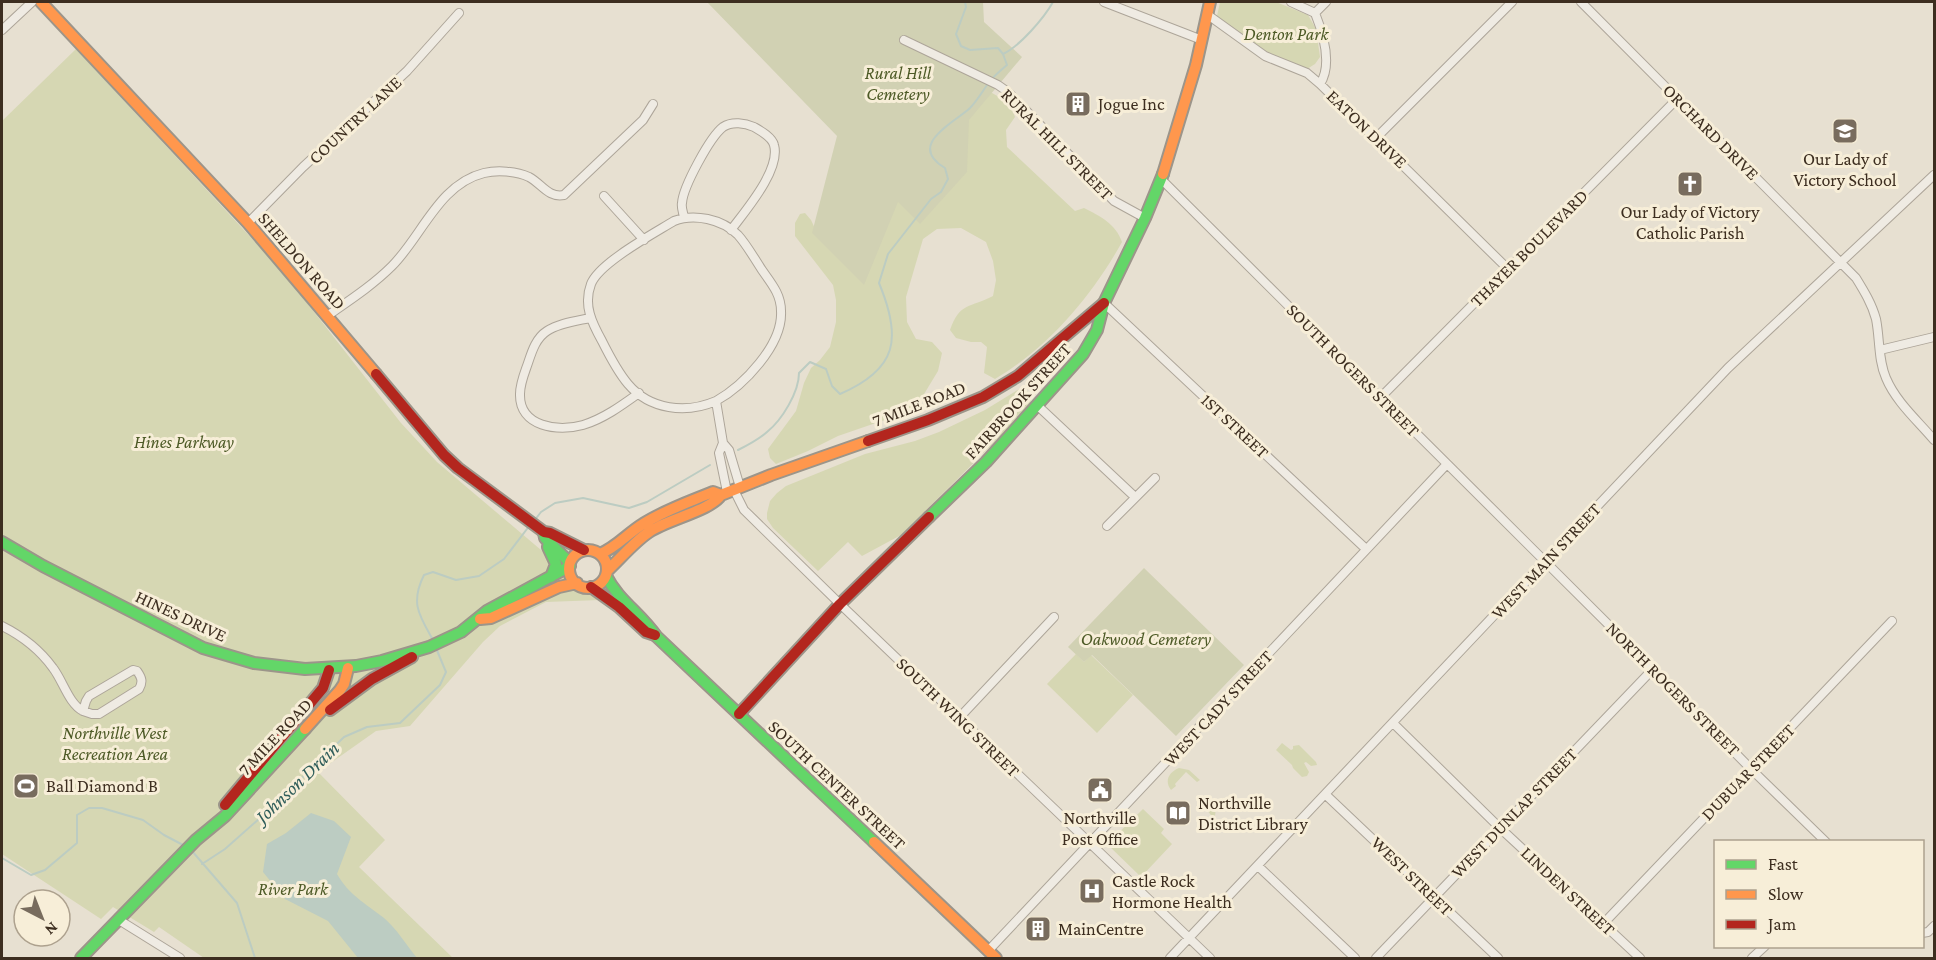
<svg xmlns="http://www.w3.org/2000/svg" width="1936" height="960" viewBox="0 0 1936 960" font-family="'Crimson Pro',serif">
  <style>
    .green { fill: #d6d7b3 }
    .cemetery { fill: #d1d1b3 }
    .water { fill: #bcccc2 }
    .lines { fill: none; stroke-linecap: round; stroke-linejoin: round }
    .stream { stroke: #bcccc2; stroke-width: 2 }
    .street-casing { stroke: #ada599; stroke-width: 10 }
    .fast-casing { stroke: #9c958a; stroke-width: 14 }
    .slow-casing { stroke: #9c958a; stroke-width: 14 }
    .jam-casing { stroke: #9c958a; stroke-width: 14 }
    .street { stroke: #efebe3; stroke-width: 8 }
    .fast { stroke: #63d668; stroke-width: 10 }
    .slow { stroke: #ff974d; stroke-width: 10 }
    .jam { stroke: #b3261e; stroke-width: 10 }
    .labels { text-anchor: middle; stroke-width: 6; stroke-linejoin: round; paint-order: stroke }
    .park-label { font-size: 18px; font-style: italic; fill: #4d5a26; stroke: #f7eed8 }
    .poi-label { font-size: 18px; fill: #3d2e20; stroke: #f7eed8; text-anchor: start }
    .street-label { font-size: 18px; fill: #3d2e20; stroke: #f7eed8 }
    .water-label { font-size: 20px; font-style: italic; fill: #2f5d5a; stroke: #f7eed8 }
  </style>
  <rect width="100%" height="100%" fill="#e7e0d1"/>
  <path class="green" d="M1220 2H1276L1308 15 1316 29 1320 57 1315 64 1307 69 1272 56 1217 16Z
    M76 49 282 271 401 423 437 462 600 600 546 602 500 626 483 642 410 726 376 731 318 772 385 840 359 867 453 958H204L159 927 154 932 113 907 101 919 2 854V121Z
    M933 59 1006 101 1012 109 1015 117 1006 130 1007 147 1075 211 1084 208C1100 216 1116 224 1122 242 1092 296 1048 348 995 379L984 373 987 347 981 342H971L956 338 950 330C960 302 970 308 993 296L996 280 993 261 986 242 961 228 937 229 923 239 906 297 907 322 916 339 932 342 942 353 938 371 918 404 899 415 838 436 808 451 776 464 770 458 768 449 796 411 804 383 811 368 820 360 830 347 836 322V300L833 285 795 236V223L800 214 805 213 811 220 818 235Z
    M1021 388 1030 393 1031 399 1030 407 901 535 862 556 848 542 818 571 773 528 767 519V513L770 501 777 493 786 486 865 454 915 441 939 432 985 410Z
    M1076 654 1084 662 1091 655 1133 695 1097 733 1047 684Z
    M1282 743 1291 750 1293 749V746L1299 745 1316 762 1317 765 1311 766 1306 762 1304 763 1309 772 1307 776 1302 777 1293 768 1292 765 1276 750Z
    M1179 768 1189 770 1200 780 1197 782 1186 772 1175 784 1176 786 1171 790C1164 781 1169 772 1179 768Z
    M1199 796C1210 798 1219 807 1214 819L1207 810 1209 804 1206 802 1202 803 1196 798Z
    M1143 809 1164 829 1161 833 1172 844 1141 877 1107 844Z"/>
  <path class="cemetery" d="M707 2H983L984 22 1022 57 969 120 967 172 920 224 898 202 864 285 812 233 837 136Z
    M1144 568 1244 665 1176 736 1092 655 1084 662 1068 647Z"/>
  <path class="water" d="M311 813 334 821 351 837 337 874C349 895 365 903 384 918 397 929 407 946 417 958H358L328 921 285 899 263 872 267 844 286 833Z"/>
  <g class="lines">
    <path class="stream" d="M1003 54C1020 46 1044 18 1053 2
      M738 450C748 445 758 440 767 432 782 420 799 392 799 373L810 362 826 369 832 386 840 394C898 369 902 338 879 283L888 254 931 199 941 192 948 179 945 168C907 145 951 125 970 108 978 100 983 90 990 81 995 75 1001 70 1007 65L1003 54 998 48 970 50 961 46 956 34 966 7 965 2
      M534 521 541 512 555 503 583 498 629 508 647 502 710 465
      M433 640C419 615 410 603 424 575L433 572 456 580 479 576 504 559 530 525
      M192 851 237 903 255 958
      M2 858 31 875 45 870 77 843V815L89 808H102L143 820 164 835 185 846
      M202 864 225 849 269 810 344 737 367 727 400 723 440 685 446 672 436 648"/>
    <g class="street-casing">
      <path id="street" d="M1104 2 1202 40
        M1291 2 1315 13C1323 33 1333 64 1320 84
        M1581 2 1856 278C1864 291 1872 304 1876 319 1880 339 1878 360 1886 378 1896 402 1918 421 1934 440
        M1315 13 1326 2
        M1208 15 1265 56 1307 73 1320 84 1508 269
        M2 30 32 2
        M904 40 998 85 1008 92 1114 201 1145 218
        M1376 138 1512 2
        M1161 179 1645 661 1751 769 1826 842
        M604 196 644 240
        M684 217C683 212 681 207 682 203 683 187 710 137 723 127 732 121 745 123 754 127 761 131 772 137 774 145 781 170 745 211 731 230
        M248 223 303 167 407 71 459 13
        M1104 303 1366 549
        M327 316C350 300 373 285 392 266 422 236 439 184 484 173 497 170 516 171 529 177 542 184 548 198 564 195L643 120 653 104
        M590 318C576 321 559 323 547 331 536 338 532 351 528 363 525 372 520 383 520 394 519 427 558 432 583 425 603 419 621 406 639 393
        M1880 350 1934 337
        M1380 398 1678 98
        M716 401C686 414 650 410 628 384 617 371 609 355 602 341 592 323 583 305 591 284 599 263 653 234 674 221 694 213 722 219 738 235 747 245 754 258 762 270 771 283 781 294 781 311 783 345 743 386 716 401L723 443
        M1038 406 1135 497
        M734 490 744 510 840 604 1210 958
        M727 492 719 453 723 443 729 450 740 487
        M1107 526 1155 478
        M2 626C22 636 40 650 53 668 63 681 69 704 83 711
        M133 670 137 671C142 678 143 682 139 689L99 714H92L83 711 86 701 89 696Z
        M959 718 1054 617
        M1394 724 1500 828 1640 958
        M1326 795 1498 958
        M1258 866 1355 958
        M119 920 180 958
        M1603 924 1892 621
        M1922 933 1928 932 1934 926
        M988 951 1447 464
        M1170 958 1728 368 1934 175
        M1376 958 1653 669
        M1752 958 1765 946"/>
    </g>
    <g class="fast-casing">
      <path id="fast" d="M929 517 986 462 1083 354 1097 330 1104 303 1145 218 1163 174
        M544 533 545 538 570 563
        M549 541 548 547 556 564 551 577
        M2 542 43 566 203 648 254 663 305 669 356 666 382 661 429 647 461 632 487 611 570 566
        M606 576C618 600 641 614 656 636L874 842
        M81 958 196 840 225 816 305 729"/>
    </g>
    <g class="slow-casing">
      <path id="slow" d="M41 2 248 223 376 374
        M1163 174 1196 65 1210 2
        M569 569a19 19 0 1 1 38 0a19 19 0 1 1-38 0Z
        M600 554C617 547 628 533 643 524 665 510 689 502 713 492L721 495
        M607 571C621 558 634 542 649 532 668 519 710 511 721 495L771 475 868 441
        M480 619 491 618 559 587 577 583
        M305 729 340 690 344 684 348 668
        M874 842 996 958"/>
    </g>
    <g class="jam-casing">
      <path id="jam" d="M376 374 444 455 458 468 544 532 550 533 584 550
        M868 441 928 420 983 397 1018 376 1104 303
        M591 587 619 607 646 632 655 635
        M330 710 372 679 412 657
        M739 714 840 604 929 517
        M225 805 323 688 329 670"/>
    </g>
    <use href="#street" class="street"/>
    <use href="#fast" class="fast"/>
    <use href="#slow" class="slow"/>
    <use href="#jam" class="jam"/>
  </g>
  <defs>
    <g id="building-square" transform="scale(1.35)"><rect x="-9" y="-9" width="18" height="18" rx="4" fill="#786c5e" stroke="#f7eed8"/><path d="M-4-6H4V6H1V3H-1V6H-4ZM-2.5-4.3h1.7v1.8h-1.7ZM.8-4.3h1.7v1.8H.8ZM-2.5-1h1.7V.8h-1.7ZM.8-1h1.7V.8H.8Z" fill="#fff"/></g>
    <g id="school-square" transform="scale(1.35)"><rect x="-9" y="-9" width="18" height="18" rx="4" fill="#786c5e" stroke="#f7eed8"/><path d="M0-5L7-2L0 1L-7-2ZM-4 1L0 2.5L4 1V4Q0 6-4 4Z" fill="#fff"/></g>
    <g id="church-square" transform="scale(1.35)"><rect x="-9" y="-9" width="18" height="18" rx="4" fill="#786c5e" stroke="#f7eed8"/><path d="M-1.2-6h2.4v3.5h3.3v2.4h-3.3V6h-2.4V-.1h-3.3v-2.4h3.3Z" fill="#fff"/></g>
    <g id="stadium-square" transform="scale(1.35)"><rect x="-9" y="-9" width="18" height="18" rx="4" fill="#786c5e" stroke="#f7eed8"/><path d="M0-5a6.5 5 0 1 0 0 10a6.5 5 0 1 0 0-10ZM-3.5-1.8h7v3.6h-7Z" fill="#fff"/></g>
    <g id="civic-square" transform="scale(1.35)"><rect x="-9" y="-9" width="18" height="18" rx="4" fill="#786c5e" stroke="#f7eed8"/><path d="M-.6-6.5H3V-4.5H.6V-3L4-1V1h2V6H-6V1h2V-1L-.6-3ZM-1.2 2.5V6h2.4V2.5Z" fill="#fff"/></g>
    <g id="library-square" transform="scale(1.35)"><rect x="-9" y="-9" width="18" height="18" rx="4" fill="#786c5e" stroke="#f7eed8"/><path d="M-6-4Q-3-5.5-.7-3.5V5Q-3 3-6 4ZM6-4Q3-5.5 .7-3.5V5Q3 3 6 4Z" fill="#fff"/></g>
    <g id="hospital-square" transform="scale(1.35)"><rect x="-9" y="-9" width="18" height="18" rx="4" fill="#786c5e" stroke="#f7eed8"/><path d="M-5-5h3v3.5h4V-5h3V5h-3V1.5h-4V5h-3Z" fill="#fff"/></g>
  </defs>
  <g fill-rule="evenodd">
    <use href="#building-square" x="1078" y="104"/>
    <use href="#school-square" x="1845" y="131"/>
    <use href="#church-square" x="1690" y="184"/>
    <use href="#stadium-square" x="26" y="786"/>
    <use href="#civic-square" x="1100" y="790"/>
    <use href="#library-square" x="1178" y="813"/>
    <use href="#hospital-square" x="1092" y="891"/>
    <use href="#building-square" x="1038" y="929"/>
  </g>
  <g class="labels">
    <g class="park-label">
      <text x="1286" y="40">Denton Park</text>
      <text x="898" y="79">Rural Hill<tspan x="898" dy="21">Cemetery</tspan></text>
      <text x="184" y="448">Hines Parkway</text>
      <text x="1146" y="645">Oakwood Cemetery</text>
      <text x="115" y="739">Northville West<tspan x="115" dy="21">Recreation Area</tspan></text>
      <text x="293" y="895">River Park</text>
    </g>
    <g class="poi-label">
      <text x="1098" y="110">Jogue Inc</text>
      <text x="1845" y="165" text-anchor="middle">Our Lady of<tspan x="1845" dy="21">Victory School</tspan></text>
      <text x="1690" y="218" text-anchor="middle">Our Lady of Victory<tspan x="1690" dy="21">Catholic Parish</tspan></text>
      <text x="46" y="792">Ball Diamond B</text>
      <text x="1198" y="809">Northville<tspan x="1198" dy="21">District Library</tspan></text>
      <text x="1100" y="824" text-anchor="middle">Northville<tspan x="1100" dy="21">Post Office</tspan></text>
      <text x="1112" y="887">Castle Rock<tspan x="1112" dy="21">Hormone Health</tspan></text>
      <text x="1058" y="935">MainCentre</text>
    </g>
    <g class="street-label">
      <text transform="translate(355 120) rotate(-43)" y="6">COUNTRY LANE</text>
      <text transform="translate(1367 129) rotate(44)" y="6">EATON DRIVE</text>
      <text transform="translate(1711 132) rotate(45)" y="6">ORCHARD DRIVE</text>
      <text transform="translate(1057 144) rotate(45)" y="6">RURAL HILL STREET</text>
      <text transform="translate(1529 248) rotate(-45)" y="6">THAYER BOULEVARD</text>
      <text transform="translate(302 261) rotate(49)" y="6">SHELDON ROAD</text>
      <text transform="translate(1353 370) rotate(45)" y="6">SOUTH ROGERS STREET</text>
      <text transform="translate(1018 401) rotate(-48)" y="6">FAIRBROOK STREET</text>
      <text transform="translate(919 404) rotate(-21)" y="6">7 MILE ROAD</text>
      <text transform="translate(1235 426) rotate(43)" y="6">1ST STREET</text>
      <text transform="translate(1546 561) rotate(-47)" y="6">WEST MAIN STREET</text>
      <text transform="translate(181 616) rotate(25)" y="6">HINES DRIVE</text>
      <text transform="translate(1673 689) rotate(45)" y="6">NORTH ROGERS STREET</text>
      <text transform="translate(1218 708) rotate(-47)" y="6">WEST CADY STREET</text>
      <text transform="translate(958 717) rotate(44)" y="6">SOUTH WING STREET</text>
      <text transform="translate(275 737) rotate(-47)" y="6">7 MILE ROAD</text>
      <text transform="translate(1748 772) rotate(-46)" y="6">DUBUAR STREET</text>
      <text transform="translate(837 785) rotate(43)" y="6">SOUTH CENTER STREET</text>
      <text transform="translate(1514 813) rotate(-46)" y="6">WEST DUNLAP STREET</text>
      <text transform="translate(1412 876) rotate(44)" y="6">WEST STREET</text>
      <text transform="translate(1568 891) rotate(43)" y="6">LINDEN STREET</text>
    </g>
    <g class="water-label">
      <text transform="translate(297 782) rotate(-44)" y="7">Johnson Drain</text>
    </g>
  </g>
  <rect width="1936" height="960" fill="none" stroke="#3d2e20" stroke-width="6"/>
  <rect x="1714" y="840" width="210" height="108" fill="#f7eed8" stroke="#ada18e" stroke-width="1.5"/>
  <rect x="1726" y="860" width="30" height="9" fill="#63d668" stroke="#ada18e" stroke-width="1.5"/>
  <text x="1768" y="870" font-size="18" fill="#3d2e20">Fast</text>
  <rect x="1726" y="890" width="30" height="9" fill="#ff974d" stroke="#ada18e" stroke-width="1.5"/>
  <text x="1768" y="900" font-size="18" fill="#3d2e20">Slow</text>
  <rect x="1726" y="920" width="30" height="9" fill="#b3261e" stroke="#ada18e" stroke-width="1.5"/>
  <text x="1768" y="930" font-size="18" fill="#3d2e20">Jam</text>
  <g transform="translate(42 918) rotate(138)"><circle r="28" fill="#f7eed8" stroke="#ada18e" stroke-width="1.5"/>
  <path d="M0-4.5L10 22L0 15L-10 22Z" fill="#786c5e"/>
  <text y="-9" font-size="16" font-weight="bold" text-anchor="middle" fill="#3d2e20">N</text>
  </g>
</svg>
